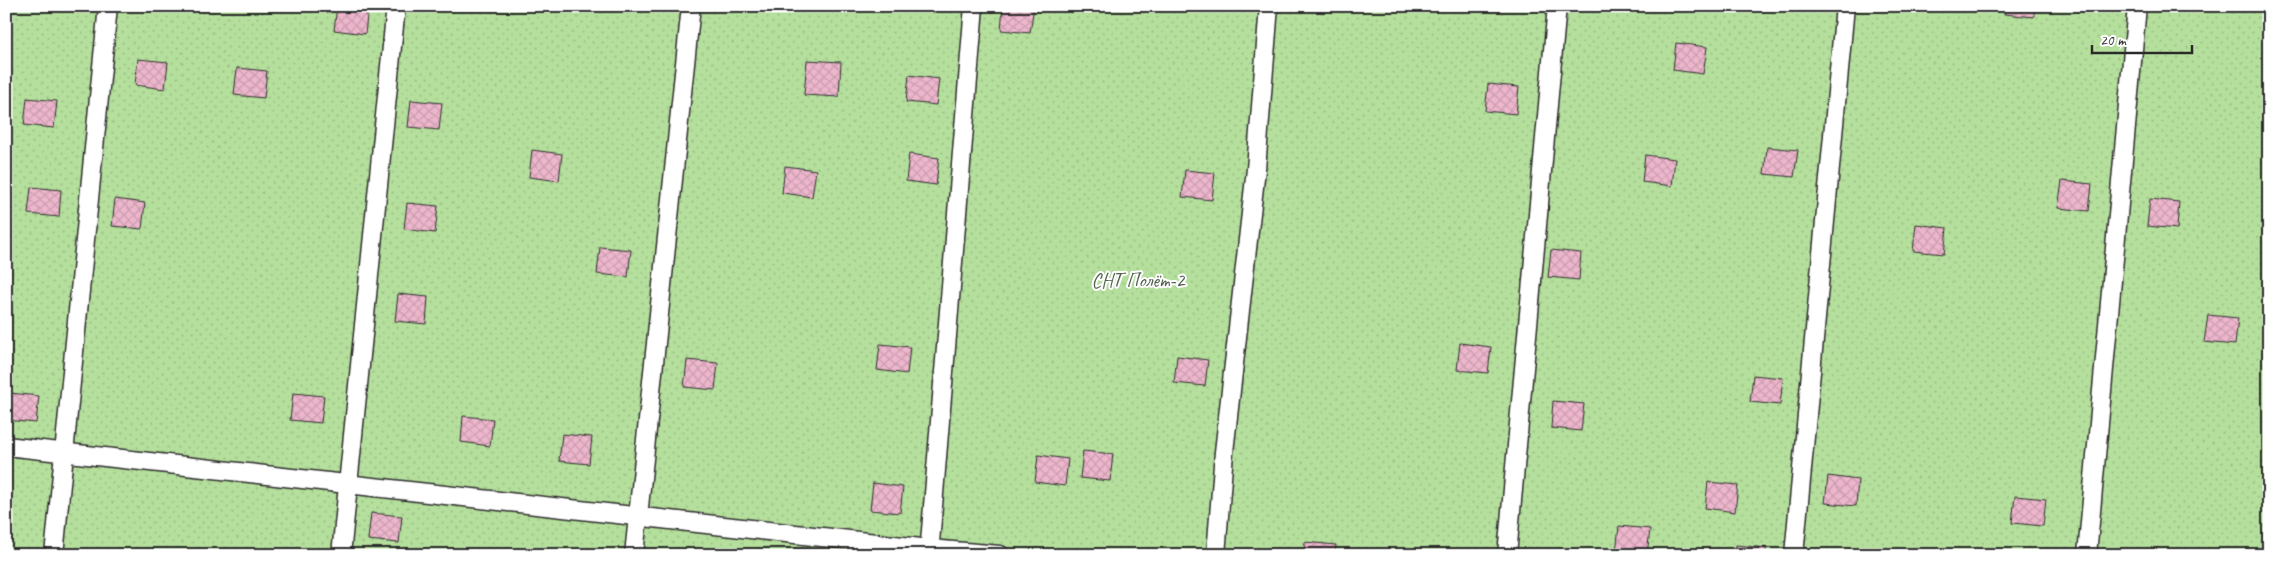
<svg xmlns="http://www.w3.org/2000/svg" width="2275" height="561" viewBox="0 0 2275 561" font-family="Caveat,sans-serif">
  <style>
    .garden { fill: url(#garden-dots); stroke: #708564 }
    .building { fill: url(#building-cross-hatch); stroke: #2b2b2b }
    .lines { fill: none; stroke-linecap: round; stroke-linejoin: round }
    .service-casing { stroke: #2b2b2b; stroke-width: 21 }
    .service { stroke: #fff; stroke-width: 18 }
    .labels { text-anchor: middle; stroke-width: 4; stroke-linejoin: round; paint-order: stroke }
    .park-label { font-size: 20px; fill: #54614d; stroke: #fff }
  </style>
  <defs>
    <pattern id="garden-dots" width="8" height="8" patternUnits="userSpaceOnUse" patternTransform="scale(1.25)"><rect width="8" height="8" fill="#b5df9c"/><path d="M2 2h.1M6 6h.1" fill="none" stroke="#9cc087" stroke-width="1.8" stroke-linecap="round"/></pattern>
    <pattern id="building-cross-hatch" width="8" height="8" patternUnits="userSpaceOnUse" patternTransform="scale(1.25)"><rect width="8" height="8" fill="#edb6cc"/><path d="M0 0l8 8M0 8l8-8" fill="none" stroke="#cb9daf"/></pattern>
  </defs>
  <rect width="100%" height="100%" fill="#fae9f0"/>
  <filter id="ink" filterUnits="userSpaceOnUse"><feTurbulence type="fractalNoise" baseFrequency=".02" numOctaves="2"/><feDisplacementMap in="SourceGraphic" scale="10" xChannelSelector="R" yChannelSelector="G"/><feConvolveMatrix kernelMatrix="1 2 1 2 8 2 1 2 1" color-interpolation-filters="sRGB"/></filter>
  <g filter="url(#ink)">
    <path class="garden" d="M6 6H2269V555H6Z"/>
    <path class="building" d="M337 6 368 7 365 34 334 30Z
      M1003 6H1034L1030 33 1001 30Z
      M2005 6H2035L2034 17 2004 14Z
      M1676 43 1707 47 1703 74 1673 70Z
      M138 59 168 62 165 89 135 85Z
      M807 60 841 62 839 97 804 95Z
      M237 68 267 71 264 98 234 95Z
      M909 75 939 79 936 105 906 102Z
      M1488 84 1519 87 1516 114 1485 111Z
      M27 98 57 101 54 128 24 125Z
      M411 100 442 103 439 130 408 127Z
      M1767 147 1798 150 1794 177 1764 174Z
      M532 150 562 154 559 181 529 177Z
      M909 154 939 158 936 185 906 181Z
      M1645 155 1675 159 1672 186 1642 182Z
      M785 166 816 170 812 197 782 193Z
      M1185 170 1215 173 1212 200 1182 197Z
      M2062 181 2092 184 2089 211 2058 208Z
      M31 187 61 190 59 217 28 214Z
      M115 199 145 203 142 229 112 226Z
      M2150 199 2179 202 2177 229 2147 226Z
      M407 203 438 206 435 233 404 229Z
      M1916 224 1947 228 1944 254 1913 251Z
      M600 247 631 250 628 277 597 274Z
      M1551 250 1581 253 1579 280 1548 277Z
      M398 294 428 297 426 324 395 321Z
      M2208 315 2238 318 2235 345 2204 342Z
      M1460 343 1491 347 1488 373 1457 370Z
      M880 344 910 347 907 374 877 370Z
      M1177 356 1208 360 1205 386 1174 383Z
      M687 360 718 363 715 390 684 387Z
      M1753 375 1783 378 1780 405 1750 402Z
      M9 393 39 396 36 423 6 420Z
      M293 393 324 396 321 423 290 420Z
      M1553 401 1584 404 1581 431 1551 428Z
      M463 416 493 419 490 446 461 442Z
      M562 434 592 437 589 464 559 461Z
      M1083 451 1113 454 1110 481 1080 478Z
      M1038 455 1068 459 1065 486 1035 482Z
      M1828 476 1858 480 1856 506 1825 503Z
      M1708 482 1738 485 1735 512 1705 508Z
      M873 483 903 487 900 513 870 510Z
      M2015 496 2046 499 2043 526 2012 523Z
      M371 513 402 516 399 543 368 540Z
      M1619 526 1650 529 1647 555 1616 552Z
      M1305 542 1336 545 1335 555H1304Z
      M1736 545 1766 548V555H1735Z"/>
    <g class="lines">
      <g class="service-casing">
        <path id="service" d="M6 446 930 549 1000 555
          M54 555 108 6
          M341 555 396 6
          M634 555 691 6
          M929 555 974 6
          M1216 555 1224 452 1256 169 1269 6
          M1507 555 1557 6
          M1794 555 1845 6
          M2087 555 2137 6"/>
      </g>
      <use href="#service" class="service"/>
    </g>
  </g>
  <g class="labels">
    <g class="park-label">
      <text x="1138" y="287">СНТ Полёт-2</text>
    </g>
  </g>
  <rect width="2275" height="561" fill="none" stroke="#fff" stroke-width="25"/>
  <rect x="12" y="12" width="2250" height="536" fill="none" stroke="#2b2b2b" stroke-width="2" filter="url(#ink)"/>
  <path d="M2092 45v8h100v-8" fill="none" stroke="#2b2b2b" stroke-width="2.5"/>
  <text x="2100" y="45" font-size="15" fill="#2b2b2b" stroke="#ffffff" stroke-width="4" paint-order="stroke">20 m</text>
</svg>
